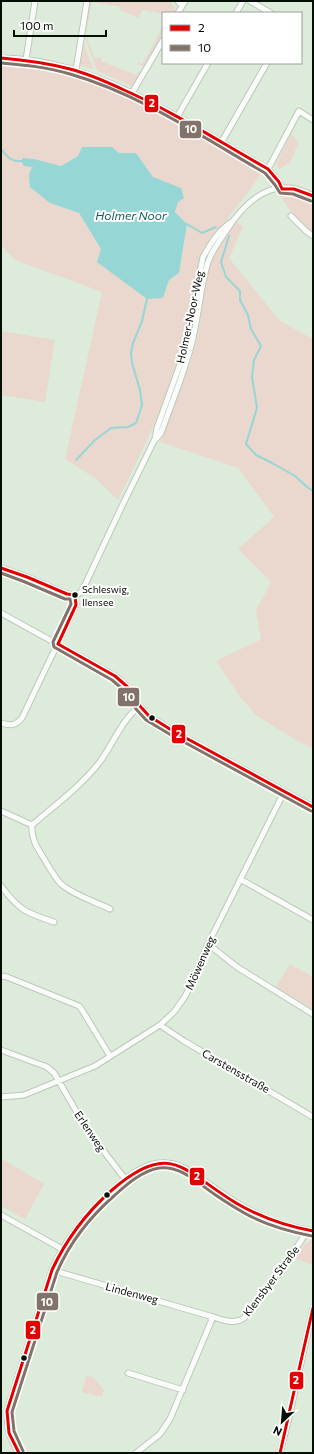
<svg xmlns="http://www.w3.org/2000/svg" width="314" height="1454" viewBox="0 0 314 1454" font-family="Commissioner,sans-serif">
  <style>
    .green { fill: #ead8ce; fill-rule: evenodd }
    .water { fill: #96d6d4 }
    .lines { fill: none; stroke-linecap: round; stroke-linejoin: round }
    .stream { stroke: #96d6d4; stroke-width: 2 }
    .minor-casing { stroke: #bcc8ba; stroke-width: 7 }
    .minor { stroke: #fafcf9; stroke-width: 5 }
    .bus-1-casing { stroke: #fff; stroke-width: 6 }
    .bus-2-casing { stroke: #fff; stroke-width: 6 }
    .bus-1 { stroke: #e30000; stroke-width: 3 }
    .bus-2 { stroke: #82736a; stroke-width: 3 }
    .bus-dot { fill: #060f05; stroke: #fff; stroke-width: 1.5 }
    .labels { text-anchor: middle; stroke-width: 4; stroke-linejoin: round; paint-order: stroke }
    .bus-label { font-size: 10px; fill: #060f05; stroke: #fff; text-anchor: start }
    .street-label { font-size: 11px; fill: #060f05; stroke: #fff }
    .water-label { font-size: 12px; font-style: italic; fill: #135b5f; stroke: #fff }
    .line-badge { stroke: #fff; stroke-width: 1.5 }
    .badge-label { font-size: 11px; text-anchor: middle; font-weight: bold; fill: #fff }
  </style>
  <rect width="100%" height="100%" fill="#ddecda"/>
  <path class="green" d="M89 1H170C173 5 177 8 174 13H163V14L142 10 139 18 120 10 121 7 92 2 86 34 95 59 102 57 101 61 136 75 138 71 140 73 132 86 97 71 84 34Z
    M163 23V33L144 66 138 65V62L142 64 155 42Z
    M84 44 93 68 92 69 79 65 82 45Z
    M1 62 26 64 61 69 89 77 133 95 264 169 250 190 206 246 200 258 196 272 185 333 179 354 163 402 150 434 118 500 96 479 65 459 102 292 15 260 1 245ZM119 153H136L153 177 180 188 175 212 187 225 179 273 169 280 163 298 101 249 79 213 50 203 29 174 34 159 61 166 78 156Z
    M291 134 296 139 298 144 290 163 279 169 276 164Z
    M286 192 308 196 313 201V234L293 215 278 193Z
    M236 221 243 227 229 258 280 321 313 339V748L299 742 257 716 240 697 216 661 261 639 256 610 271 582 238 549 274 517 238 468 160 442 190 364 198 335 203 301 211 260 218 245Z
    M1 331 55 340 45 402 1 395Z
    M290 964 313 977V1009L276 987Z
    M1 1158 44 1184 25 1219 1 1206Z
    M313 1238V1248L311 1254 313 1255V1265L293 1258 303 1246Z
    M86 1376 93 1377 104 1390 102 1397 82 1392Z"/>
  <path class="water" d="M82 147H112L119 153H136L153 177 181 188 184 198 178 202 175 212 187 224 179 273 169 280 163 298 147 299 97 262 101 249 79 213 50 203 30 187 29 174 32 167 24 166 21 161 23 158 34 159 61 166 78 156Z"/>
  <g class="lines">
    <path class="stream" d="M1 149C7 156 11 162 21 161
      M187 224 202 233 216 227
      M229 236 221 262 226 277 240 291V300L248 315 251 329 261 346 254 360 252 377 257 408 246 444 256 455 272 463 295 476 307 487 313 491
      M76 460 95 440 111 428 128 427 136 423 142 405 140 390 132 363 131 354 133 343 142 321 147 299"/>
    <g class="minor-casing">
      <path id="minor" d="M178 1 182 6
        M250 1 271 13
        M178 13 185 1
        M236 13 243 1
        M1 58C96 58 188 125 268 169L279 182 282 189
        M26 60 35 1
        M76 70 87 1
        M132 93 163 40
        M177 117 208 63
        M221 143 267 63
        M268 169 299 111 313 120
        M291 216 306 231 313 236
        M155 439 157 428 183 356 203 257C210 245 217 232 230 223
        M1 568 27 577 67 594 75 595
        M75 595 80 593 83 589 122 506 154 441 161 433C171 405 182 378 190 350 198 323 199 295 206 269 209 255 218 243 226 231 246 200 274 174 313 196
        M1 613 115 676 130 689 140 706 149 716 173 731 313 807
        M1 723C11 726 15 726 22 718L76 605 75 595
        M1 811 32 825C54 806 81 786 99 763 113 745 121 720 140 706
        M32 825C31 838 36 846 43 857 48 865 53 875 60 883 71 894 96 902 110 909
        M240 879 313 920
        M1 886C19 910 26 913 54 922
        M208 944 237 967 313 1014
        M1 976 7 977 79 1006 82 1010 110 1056
        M160 1025 184 1041 313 1117
        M1 1050 47 1067 54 1073 86 1128 125 1179
        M1 1097 24 1095 95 1066 160 1025 174 1012 186 995 208 944 284 792
        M1 1215 62 1249
        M52 1270 213 1317
        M128 1373 183 1390
        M19 1453C9 1436 7 1430 7 1411L52 1270C64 1241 85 1217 107 1195 123 1181 143 1161 167 1163 184 1164 198 1177 212 1186 219 1192 229 1198 237 1203 264 1219 282 1226 313 1231
        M136 1453 160 1434 170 1419 213 1317C224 1320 234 1325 244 1318L301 1241 307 1230
        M280 1453 289 1418 313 1308"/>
    </g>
    <use href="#minor" class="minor"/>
    <g class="bus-1-casing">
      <path id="bus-1" d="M1 58C25 60 47 63 70 69 89 74 107 82 124 90 174 112 220 142 268 169L279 182 282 189
        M282 189H294L313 196
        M1 568 27 577 67 594 75 595
        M58 644 115 676 130 689 140 706 149 716 173 731 313 807
        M58 644 76 605 75 595
        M19 1453 9 1433 7 1411 52 1270C66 1240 87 1212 112 1190 171 1139 183 1171 236 1203 260 1217 285 1226 313 1231
        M280 1453 313 1308"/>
    </g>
    <g class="bus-2-casing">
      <path id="bus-2" d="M1 63C24 65 47 67 70 74 140 94 202 137 265 173L275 185 280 193 293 194 311 201
        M1 573 25 582 65 599H70L71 604 53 642 54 647 112 680 126 692 136 709 146 720 171 735 311 811
        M23 1451 14 1431 12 1412 57 1272C70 1242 91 1216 115 1195 127 1184 142 1171 159 1168 181 1165 200 1185 217 1196 229 1204 241 1212 254 1218 273 1227 292 1232 312 1236"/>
    </g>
    <use href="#bus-1" class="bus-1"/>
    <use href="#bus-2" class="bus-2"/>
  </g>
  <g class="bus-dot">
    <circle cx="75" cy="595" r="3.5"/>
    <circle cx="152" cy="718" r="3.5"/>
    <circle cx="107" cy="1195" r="3.5"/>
    <circle cx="24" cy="1358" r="3.5"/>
  </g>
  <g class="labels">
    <g class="bus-label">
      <text x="82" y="593">Schleswig,<tspan x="82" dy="13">Ilensee</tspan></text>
    </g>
    <g class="street-label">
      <text transform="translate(190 317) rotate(-78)" y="4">Holmer-Noor-Weg</text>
      <text transform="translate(200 963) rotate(-66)" y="4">Möwenweg</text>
      <text transform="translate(236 1071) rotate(30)" y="4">Carstensstraße</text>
      <text transform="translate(90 1131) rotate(56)" y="4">Erlenweg</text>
      <text transform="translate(271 1281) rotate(-53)" y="4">Klensbyer Straße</text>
      <text transform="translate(132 1293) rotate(15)" y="4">Lindenweg</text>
    </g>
    <g class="water-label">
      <text x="131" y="220">Holmer Noor</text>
    </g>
  </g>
  <g class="line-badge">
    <rect x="144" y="94" width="15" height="19" rx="4" fill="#e30000"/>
    <rect x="179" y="120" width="23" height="19" rx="4" fill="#82736a"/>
    <rect x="117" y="687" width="23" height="20" rx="4" fill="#82736a"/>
    <rect x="171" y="724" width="15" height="20" rx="4" fill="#e30000"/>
    <rect x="189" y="1167" width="16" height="19" rx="4" fill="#e30000"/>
    <rect x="36" y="1292" width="23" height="19" rx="4" fill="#82736a"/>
    <rect x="25" y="1320" width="16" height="20" rx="4" fill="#e30000"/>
    <rect x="289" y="1371" width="15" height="19" rx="4" fill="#e30000"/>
  </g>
  <g class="badge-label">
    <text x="152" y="107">2</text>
    <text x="191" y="133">10</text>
    <text x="129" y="701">10</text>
    <text x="179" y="738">2</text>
    <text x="197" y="1180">2</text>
    <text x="47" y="1306">10</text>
    <text x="33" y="1334">2</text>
    <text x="296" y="1384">2</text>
  </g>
  <rect width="314" height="1454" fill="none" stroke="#060f05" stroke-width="4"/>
  <rect x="162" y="12" width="140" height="52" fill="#ffffff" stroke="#9b9f9b"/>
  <rect x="170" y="25" width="20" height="6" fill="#e30000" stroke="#9b9f9b"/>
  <text x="198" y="32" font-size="12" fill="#060f05">2</text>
  <rect x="170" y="45" width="20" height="6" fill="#82736a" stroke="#9b9f9b"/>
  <text x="198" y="52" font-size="12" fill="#060f05">10</text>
  <g transform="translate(282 1422) rotate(206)" stroke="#ffffff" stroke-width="3" paint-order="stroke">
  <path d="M0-3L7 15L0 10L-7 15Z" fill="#060f05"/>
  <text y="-6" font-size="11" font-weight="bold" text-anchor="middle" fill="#060f05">N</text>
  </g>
  <path d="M14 30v6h92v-6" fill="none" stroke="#060f05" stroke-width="2"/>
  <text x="20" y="30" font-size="12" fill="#060f05" stroke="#ffffff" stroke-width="3" paint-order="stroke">100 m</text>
</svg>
